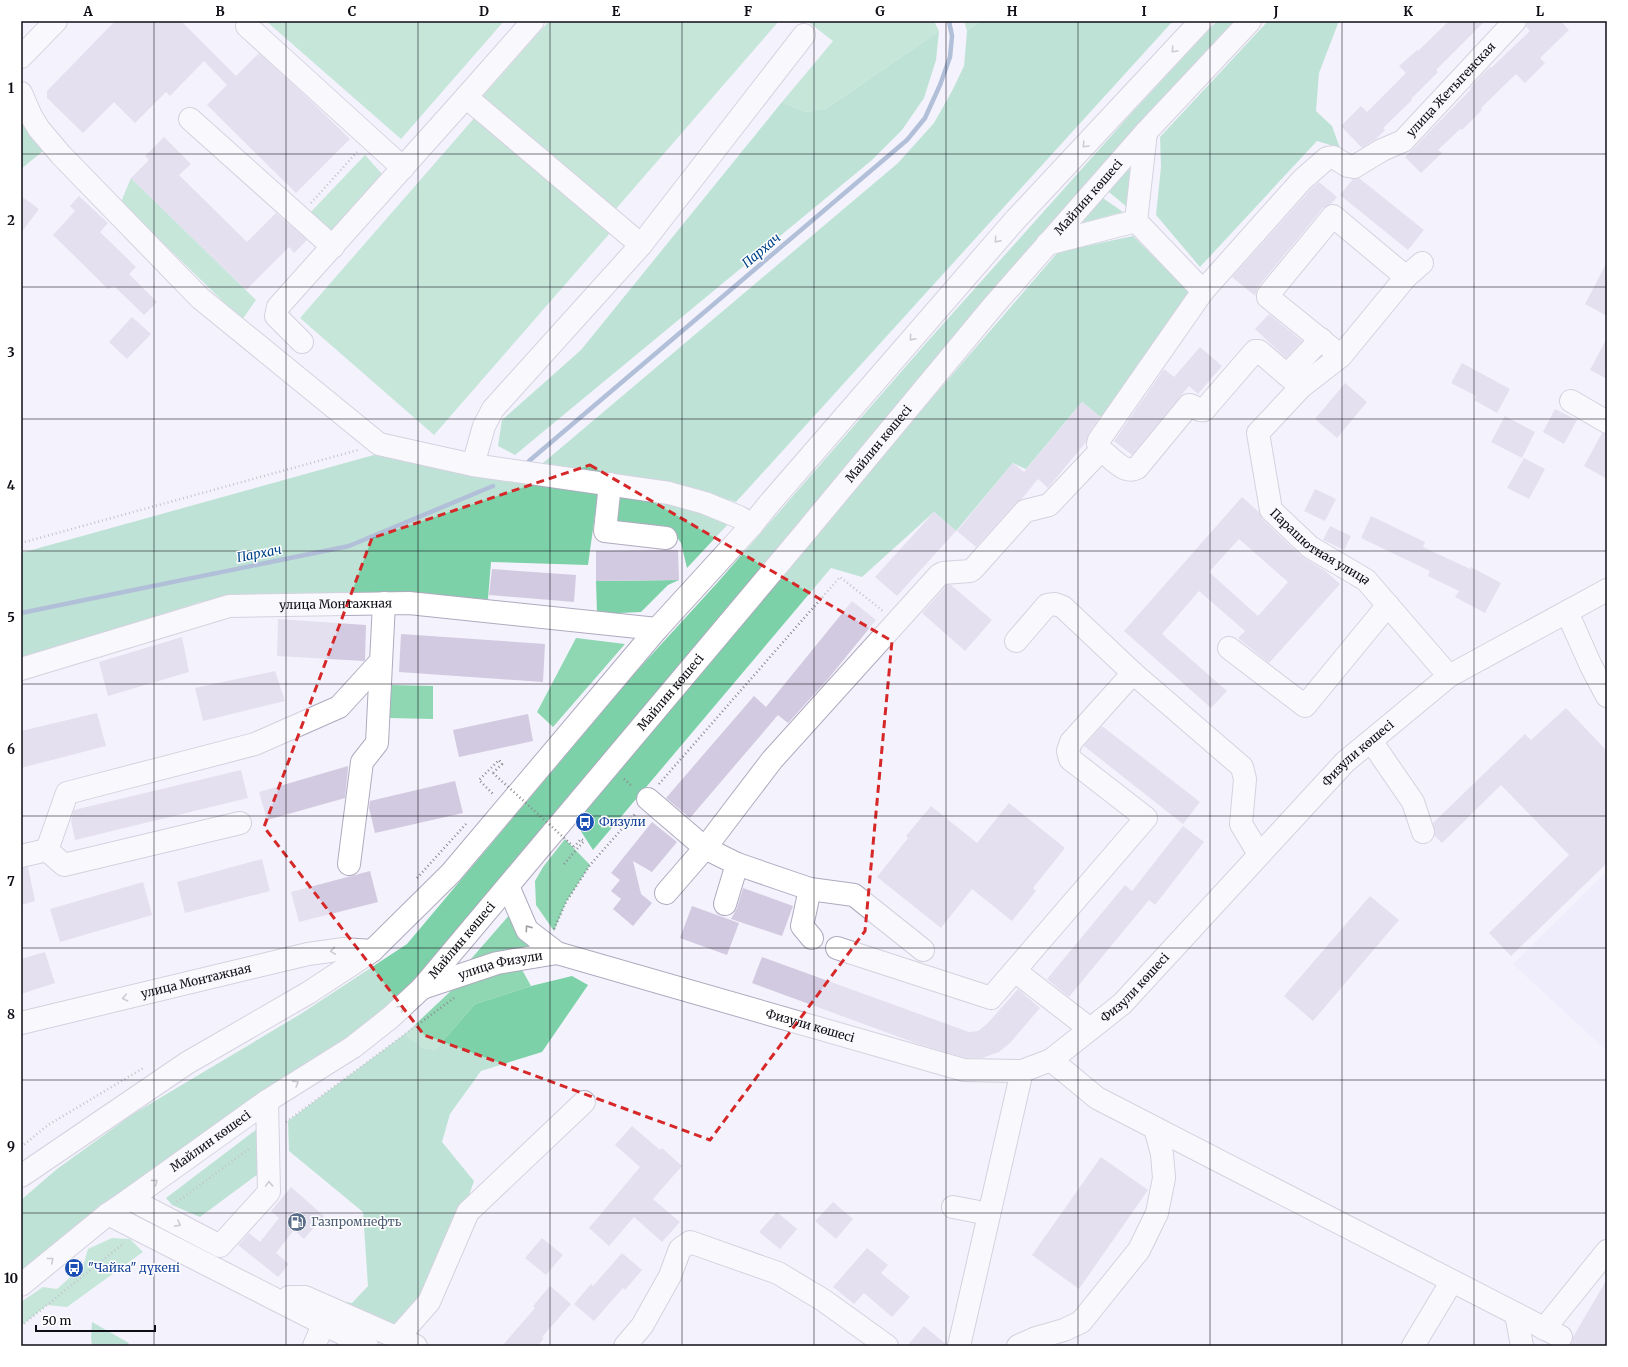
<svg xmlns="http://www.w3.org/2000/svg" width="1628" height="1367" viewBox="0 0 1628 1367" font-family="Merriweather,serif">
  <style>
    .built { fill: #e9e4fc }
    .green { fill: #8ed7b2 }
    .forest { fill: #7dd1a8 }
    .lines { fill: none; stroke-linecap: round; stroke-linejoin: round }
    .stream { stroke: #6182af; stroke-width: 4.5 }
    .building { fill: #d2cae0; fill-rule: evenodd }
    .minor-casing { stroke: #afaabf; stroke-width: 24 }
    .major-casing { stroke: #afaabf; stroke-width: 24 }
    .path { stroke: #8b8992; stroke-width: 2.5; stroke-dasharray: 1 3; stroke-linecap: butt }
    .minor { stroke: #fff; stroke-width: 22 }
    .major { stroke: #fff; stroke-width: 22 }
    .path-bridge { stroke: #8b8992; stroke-width: 2.5; stroke-dasharray: 1 3; stroke-linecap: butt }
    .oneway { stroke: #9f9ea1 }
    .marked { fill: none; stroke: #d62828; stroke-width: 3; stroke-dasharray: 8 5; stroke-linejoin: round }
    .grid { fill: none; stroke: #0f0d15; stroke-width: 1; stroke-opacity: 0.55 }
    .labels { text-anchor: middle; stroke-width: 3; stroke-linejoin: round; paint-order: stroke }
    .street-label { font-size: 12px; fill: #0f0d15; stroke: #fff }
    .transit-label { font-size: 12px; fill: #164399; stroke: #fff; text-anchor: start }
    .service-label { font-size: 12px; fill: #4e5e75; stroke: #fff; text-anchor: start }
    .water-label { font-size: 13px; font-style: italic; fill: #00458b; stroke: #fff }
    .neatline { fill: none; stroke: #0f0d15; stroke-width: 1.5 }
    .grid-label { font-size: 13px; text-anchor: middle; font-weight: bold; fill: #0f0d15 }
  </style>
  <rect width="100%" height="100%" fill="#f4f2fc"/>
  <path class="built" d="M1607 871V1051L1513 964Z"/>
  <path class="green" d="M266 21H504L401 139Z
    M549 21H779L615 210 483 96Z
    M807 21H934L939 31 827 108 806 112 782 102 833 41Z
    M964 21H980L967 31Z
    M476 116 610 233 434 435 300 318Z
    M365 155 383 175 330 235 308 215Z
    M131 178 256 300 242 320 121 202Z
    M576 638 625 644 553 727 537 712Z
    M390 685 433 686V719L389 718Z
    M565 839 590 865 566 902 554 931 536 905 535 881 543 867Z
    M512 912 535 951 464 967Z
    M520 966 531 986 475 1004 435 1050 423 1048 405 1034 453 989Z
    M112 1238 130 1239 143 1252 67 1307 47 1305 21 1326V1302L43 1287 57 1289 83 1266 88 1249Z"/>
  <path class="forest" d="M980 21H1173L736 502 696 490 543 463 898 163 934 123 952 91 964 66 967 31Z
    M1217 21H1240L418 984 341 1047 21 1273V1200L57 1169 133 1114 299 1015 407 944 634 674 718 582 927 342 1129 116Z
    M1268 21H1339L1319 73 1316 111 1332 126 1340 148 1317 141 1200 267 1156 215 1161 167 1160 137Z
    M939 31 936 60 924 98 902 130 872 160 515 455 498 446 502 420 581 350 782 102 806 112 827 108Z
    M21 120 43 151 21 169Z
    M1135 154 1127 207 1104 188Z
    M1100 196 1123 212 1074 225Z
    M1133 236 1189 292 1104 420 1082 402 1026 469 1013 463 956 531 934 512 862 577 831 568 593 850 575 822 795 557 1058 252Z
    M381 453 598 493 588 565 491 562 488 599 251 596 200 602 21 660V553Z
    M614 489 731 521 687 568 681 543 677 537 610 527Z
    M679 580 668 585 641 612 597 614 596 581Z
    M572 976 588 985 542 1052 481 1071 450 1114 442 1142 474 1181 440 1277 396 1327 327 1299 352 1303 368 1286 363 1212 289 1151 288 1121 405 1034 423 1048 435 1050 475 1004 531 986Z
    M257 1129 258 1174 200 1217 172 1205 166 1198Z
    M92 1322 129 1343 127 1346H92L91 1338Z"/>
  <g class="lines">
    <path class="stream" d="M529 461 907 140 925 118 940 85 950 57 952 36 949 21
      M21 613 349 546 493 486"/>
  </g>
  <path class="building" d="M115 21H181L236 76 259 53 313 103 350 139 296 193 207 105 227 85 204 61 170 96 166 92 135 123 114 102 83 133 47 98V91Z
    M1449 21H1485L1436 70 1438 72 1411 99 1412 100 1383 128 1385 130 1376 139 1362 148 1341 126 1361 106 1367 112 1406 73 1399 66 1417 50 1418 51Z
    M1527 21H1561L1569 30 1540 58 1545 63 1525 83 1516 74 1481 108 1482 110 1462 130 1460 129 1438 150 1442 153 1421 173 1405 157 1471 89 1470 88 1480 77 1490 67 1491 68 1530 31 1526 27Z
    M164 137 191 164 179 175 247 242 276 213 307 240 294 253 289 247 246 290 131 178 149 160 145 156Z
    M1359 178 1424 230 1408 250 1340 195 1353 179Z
    M1319 182 1337 197 1331 204 1323 208 1258 287 1255 296 1232 277 1311 189Z
    M21 196 39 209 21 233Z
    M79 196 108 223 100 232 136 267 129 274 157 302 144 315 114 286 108 289 53 235 75 211 70 206Z
    M1607 262V316L1585 304Z
    M1269 314 1302 341 1286 358 1255 329Z
    M132 317 151 334 127 359 109 342Z
    M1607 338V379L1590 370Z
    M1200 347 1222 366 1198 394 1189 386 1132 455 1114 441 1164 369 1174 377Z
    M1462 363 1510 389 1497 413 1474 400 1476 396 1451 383Z
    M1345 383 1367 402 1337 438 1315 419Z
    M1082 402 1100 417 1089 433 1086 442 1048 488 1038 479 1021 500 1016 503 976 547 957 531 1013 463 1024 472Z
    M1555 409 1577 420 1564 444 1543 432Z
    M1505 416 1535 432 1522 458 1491 442Z
    M1602 433 1607 434V479L1584 466Z
    M1524 458 1545 469 1529 499 1507 488Z
    M1315 489 1336 499 1325 521 1304 511Z
    M1242 497 1259 512 1262 519 1301 556 1324 570 1340 584 1269 663 1238 638 1245 631 1199 591 1162 634 1227 691 1211 708 1124 631ZM1239 539 1288 582 1258 616 1209 572Z
    M934 512 956 531 897 596 875 577Z
    M1371 516 1425 542 1423 547 1470 569 1471 567 1501 583 1485 613 1455 597 1459 591 1428 576 1430 571 1361 538Z
    M1330 526 1351 536 1344 550 1323 540Z
    M665 550H678L679 580 596 581V551Z
    M492 569 576 575 574 602 489 595Z
    M947 585H951L992 620 965 651 922 613Z
    M852 601 876 620 828 679 788 723 778 715 690 818 666 798 754 696 766 707Z
    M278 619 366 625 365 660 364 661 277 656Z
    M401 634 545 644 543 682 399 672Z
    M182 637 189 672 108 696 99 662Z
    M275 671 285 701 203 721 195 688Z
    M1566 708 1607 751V863L1511 956 1489 933 1569 855 1501 785 1442 843 1435 836 1433 823 1525 734 1531 740Z
    M97 713 106 746 21 768V731Z
    M528 714 533 741 459 757 453 730Z
    M1102 726 1200 802 1183 824 1084 746Z
    M348 766V769L345 798 267 820 259 792Z
    M241 770 248 798 75 840 71 821 74 810Z
    M455 781 463 813 375 833 369 808 370 801Z
    M1009 803 1065 848 1033 888 1036 891 1012 921 972 889 941 928 877 877 908 838 906 836 931 806 977 843Z
    M652 822 677 842 652 872 633 861 641 894 652 903 633 926 613 909 621 899 611 891 620 880 611 873Z
    M1183 826 1204 842 1155 905 1149 900 1069 997 1047 979 1125 885 1132 891Z
    M262 859 270 891 185 913 177 882Z
    M28 867 35 901 21 905V868Z
    M370 871 378 902 299 922 291 892Z
    M143 882 152 915 60 942 50 909Z
    M743 888 793 906 782 936 731 919 737 908Z
    M1370 896 1399 920 1313 1021 1284 996Z
    M692 906 739 923 727 955 680 938Z
    M45 952 55 983 21 994V959Z
    M762 957 969 1032 978 1031 987 1024 1018 989 1040 1008 1010 1043 999 1052 982 1058H966L918 1044 752 983Z
    M632 1126 660 1150 662 1148 682 1166 653 1199 680 1222 662 1242 634 1217 609 1246 589 1228 640 1167 615 1145Z
    M1101 1157 1148 1190 1079 1289 1032 1255Z
    M291 1187 324 1216 304 1239 294 1230 276 1253 289 1264 278 1277 238 1245 249 1233 260 1242 279 1218 271 1211Z
    M833 1202 853 1219 836 1239 815 1221Z
    M777 1212 797 1229 780 1249 759 1232Z
    M542 1238 563 1255 546 1275 525 1258Z
    M867 1248 888 1265 881 1273 910 1297 892 1317 864 1293 854 1304 833 1287Z
    M622 1253 642 1270 625 1290 623 1288 594 1321 574 1304 591 1284 593 1286Z
    M1607 1279V1346H1569L1572 1342 1573 1337Z
    M550 1286 571 1304 542 1337 544 1338 538 1346H502L535 1308 533 1306Z
    M924 1326 947 1345V1346H907Z"/>
  <g class="lines">
    <g class="minor-casing">
      <g id="minor">
        <path d="M247 26 403 168"/>
        <path d="M21 57 56 21"/>
        <path d="M21 93 31 116 39 129 61 155 200 298 379 444 473 465 669 493 705 503 739 517 752 525"/>
        <path d="M466 97 533 21"/>
        <path d="M190 119 333 247"/>
        <path d="M1146 132 1136 221 1203 291"/>
        <path d="M1047 244 1136 221"/>
        <path id="s1" d="M1422 263 1406 277 1341 356 1301 387 1258 433 1271 510 1310 547 1366 580 1449 676"/>
        <path d="M302 342 276 316 278 307 466 97 641 245"/>
        <path d="M1341 356 1268 297V295L1333 216 1406 277"/>
        <path d="M1287 375 1321 339"/>
        <path d="M1571 401 1607 422"/>
        <path d="M1101 450C1111 457 1124 475 1137 468L1189 405C1195 405 1198 412 1204 410L1255 351H1259L1301 387"/>
        <path d="M473 465 484 426 493 409 641 245 804 35"/>
        <path d="M610 484 605 531 666 538"/>
        <path d="M1567 612 1591 666 1607 696"/>
        <path d="M1016 641 1047 605 1055 604 1063 607 1133 673 1242 767 1245 779 1241 824 1259 854"/>
        <path d="M1229 648 1305 706 1388 605"/>
        <path id="s2" d="M21 669 229 606 409 603 657 629"/>
        <path d="M1371 741 1413 802 1423 832"/>
        <path d="M648 799 705 848 737 864 810 889 802 926 812 938"/>
        <path d="M47 850 64 865 240 823"/>
        <path d="M21 856 47 850 67 793 255 744 339 707 381 661"/>
        <path d="M349 864 362 762 377 743 384 603"/>
        <path id="s3" d="M508 886 527 930 557 953 964 1070 1022 1071 1051 1060 1122 1004 1345 762 1449 676 1607 590"/>
        <path d="M810 889 854 895 923 950"/>
        <path id="s4" d="M666 893 705 848 772 760 939 575 943 573 970 571 973 569 1025 511 1049 505 1101 450 1098 444 1099 440 1203 291 1302 180 1327 158 1333 157 1348 166 1354 167 1382 150 1403 141 1515 21"/>
        <path d="M725 904 737 864"/>
        <path d="M837 948 991 998 1146 818 1070 759 1068 751 1071 742 1133 673"/>
        <path d="M1015 971 1090 1029"/>
        <path id="s5" d="M422 988 497 963 557 953"/>
        <path id="s6" d="M21 1023 308 954 344 949 372 951"/>
        <path d="M1051 1060 1097 1098 1561 1337"/>
        <path d="M130 1199 220 1246 269 1192 267 1101"/>
        <path d="M953 1207 989 1214"/>
        <path d="M108 1214 367 1346"/>
        <path d="M289 1297H305L416 1346"/>
        <path d="M1516 1314 1522 1346"/>
        <path d="M1544 1329 1607 1251"/>
        <path d="M398 1337 429 1302 468 1212 584 1102"/>
        <path d="M314 1346 324 1323"/>
        <path d="M625 1346 642 1326 670 1276 680 1249 690 1242 778 1273 823 1300 887 1346"/>
        <path d="M959 1346 1022 1071"/>
        <path d="M1018 1346 1036 1338 1064 1330 1081 1322 1139 1250 1157 1213 1164 1178 1162 1154 1155 1128"/>
        <path d="M1413 1346 1452 1281"/>
      </g>
    </g>
    <g class="major-casing">
      <g id="major">
        <path d="M21 1176 187 1063 308 993 372 951 451 873 657 629 752 525 768 505 1016 219 1201 21"/>
        <path id="s7" d="M21 1285 108 1214 130 1199 267 1101 353 1047 391 1017 422 988 803 535 994 305 1146 132 1250 21"/>
      </g>
    </g>
    <path class="path" d="M311 203 357 152
      M21 543 358 450
      M493 773 502 764 499 760 479 780 493 794
      M624 779 633 787
      M659 784 840 577 883 611
      M564 864 584 841 581 839 574 847
      M417 878 466 824
      M554 929 566 902 590 865 636 813
      M286 1122 454 998
      M21 1147 48 1125 145 1067
      M177 1202 250 1148
      M21 1326 124 1243"/>
    <use href="#minor" class="minor"/>
    <use href="#major" class="major"/>
    <path class="path-bridge" d="M493 773 574 847"/>
  </g>
  <defs><path id="oneway-chevron" d="M-2-3.5L2.5 0L-2 3.5" fill="none" stroke-width="1.6" stroke-linecap="round" stroke-linejoin="round"/></defs>
  <g class="oneway">
    <use href="#oneway-chevron" transform="translate(1174 50) rotate(133)"/>
    <use href="#oneway-chevron" transform="translate(1085 145) rotate(133)"/>
    <use href="#oneway-chevron" transform="translate(997 240) rotate(131)"/>
    <use href="#oneway-chevron" transform="translate(912 338) rotate(131)"/>
    <use href="#oneway-chevron" transform="translate(528 928) rotate(-125)"/>
    <use href="#oneway-chevron" transform="translate(333 951) rotate(172)"/>
    <use href="#oneway-chevron" transform="translate(125 998) rotate(167)"/>
    <use href="#oneway-chevron" transform="translate(401 1008) rotate(-43)"/>
    <use href="#oneway-chevron" transform="translate(296 1083) rotate(-32)"/>
    <use href="#oneway-chevron" transform="translate(155 1182) rotate(-36)"/>
    <use href="#oneway-chevron" transform="translate(269 1184) rotate(-92)"/>
    <use href="#oneway-chevron" transform="translate(178 1224) rotate(28)"/>
    <use href="#oneway-chevron" transform="translate(51 1260) rotate(-39)"/>
  </g>
  <path d="M0 0H1628V1367H0ZM590 465 892 641 865 931 710 1140 424 1035 264 827 372 538Z" fill="#f4f2fc" fill-opacity=".55" fill-rule="evenodd"/>
  <path class="marked" d="M590 465 892 641 865 931 710 1140 424 1035 264 827 372 538Z"/>
  <path class="grid" d="M154 21V1346M286 21V1346M418 21V1346M550 21V1346M682 21V1346M814 21V1346M946 21V1346M1078 21V1346M1210 21V1346M1342 21V1346M1474 21V1346M21 154H1607M21 287H1607M21 419H1607M21 551H1607M21 684H1607M21 816H1607M21 948H1607M21 1080H1607M21 1213H1607"/>
  <defs>
    <g id="bus-disc" transform="scale(1)"><circle r="9.5" fill="#1a4fb4" stroke="#fff"/><path d="M-5-6H5V4H4V6H2V4H-2V6H-4V4H-5ZM-3.5-4V0h7V-4ZM-3.5 1.2v1.5H-2V1.2ZM2 1.2v1.5H3.5V1.2Z" fill="#fff"/></g>
    <g id="fuel-disc" transform="scale(1)"><circle r="9.5" fill="#5c6f8a" stroke="#fff"/><path d="M-5.5-6h7V0h2V4h1.3V-2.5L3-4.5l.8-.8L6-3V5H2.5V1h-1V6h-7ZM-4.2-4.7v3.2H.2V-4.7Z" fill="#fff"/></g>
  </defs>
  <g fill-rule="evenodd">
    <use href="#bus-disc" x="585" y="822"/>
    <use href="#fuel-disc" x="297" y="1222"/>
    <use href="#bus-disc" x="74" y="1268"/>
  </g>
  <g class="labels">
    <g class="street-label">
      <text dy="4" stroke="none"><textPath href="#s4" startOffset="1163">улица Жетыгенская</textPath></text>
      <text dy="4" stroke="none"><textPath href="#s7" startOffset="1534">Майлин көшесі</textPath></text>
      <text dy="4" stroke="none"><textPath href="#s7" startOffset="1210">Майлин көшесі</textPath></text>
      <text dy="4" stroke="none"><textPath href="#s1" startOffset="377">Парашютная улица</textPath></text>
      <text dy="4" stroke="none"><textPath href="#s2" startOffset="324">улица Монтажная</textPath></text>
      <text dy="4" stroke="none"><textPath href="#s7" startOffset="886">Майлин көшесі</textPath></text>
      <text dy="4" stroke="none"><textPath href="#s3" startOffset="1033">Физули көшесі</textPath></text>
      <text dy="4" stroke="none"><textPath href="#s7" startOffset="562">Майлин көшесі</textPath></text>
      <text dy="4" stroke="none"><textPath href="#s5" startOffset="82">улица Физули</textPath></text>
      <text dy="4" stroke="none"><textPath href="#s6" startOffset="180">улица Монтажная</textPath></text>
      <text dy="4" stroke="none"><textPath href="#s3" startOffset="709">Физули көшесі</textPath></text>
      <text dy="4" stroke="none"><textPath href="#s3" startOffset="349">Физули көшесі</textPath></text>
      <text dy="4" stroke="none"><textPath href="#s7" startOffset="238">Майлин көшесі</textPath></text>
    </g>
    <g class="transit-label">
      <text x="599" y="826">Физули</text>
      <text x="88" y="1272">"Чайка" дүкені</text>
    </g>
    <g class="service-label">
      <text x="311" y="1226">Газпромнефть</text>
    </g>
    <g class="water-label">
      <text transform="translate(761 250) rotate(-40)" y="5">Пархач</text>
      <text transform="translate(259 553) rotate(-11)" y="5">Пархач</text>
    </g>
  </g>
  <rect width="1628" height="1367" fill="none" stroke="#ffffff" stroke-width="44"/>
  <path d="M36 1325v6h119v-6" fill="none" stroke="#0f0d15" stroke-width="2"/>
  <text x="42" y="1325" font-size="12" fill="#0f0d15" stroke="#ffffff" stroke-width="3" paint-order="stroke">50 m</text>
  <rect x="22" y="22" width="1584" height="1323" class="neatline"/>
  <g class="grid-label">
    <text x="88" y="16">A</text>
    <text x="220" y="16">B</text>
    <text x="352" y="16">C</text>
    <text x="484" y="16">D</text>
    <text x="616" y="16">E</text>
    <text x="748" y="16">F</text>
    <text x="880" y="16">G</text>
    <text x="1012" y="16">H</text>
    <text x="1144" y="16">I</text>
    <text x="1276" y="16">J</text>
    <text x="1408" y="16">K</text>
    <text x="1540" y="16">L</text>
    <text x="11" y="93">1</text>
    <text x="11" y="225">2</text>
    <text x="11" y="357">3</text>
    <text x="11" y="490">4</text>
    <text x="11" y="622">5</text>
    <text x="11" y="754">6</text>
    <text x="11" y="886">7</text>
    <text x="11" y="1019">8</text>
    <text x="11" y="1151">9</text>
    <text x="11" y="1283">10</text>
  </g>
</svg>
